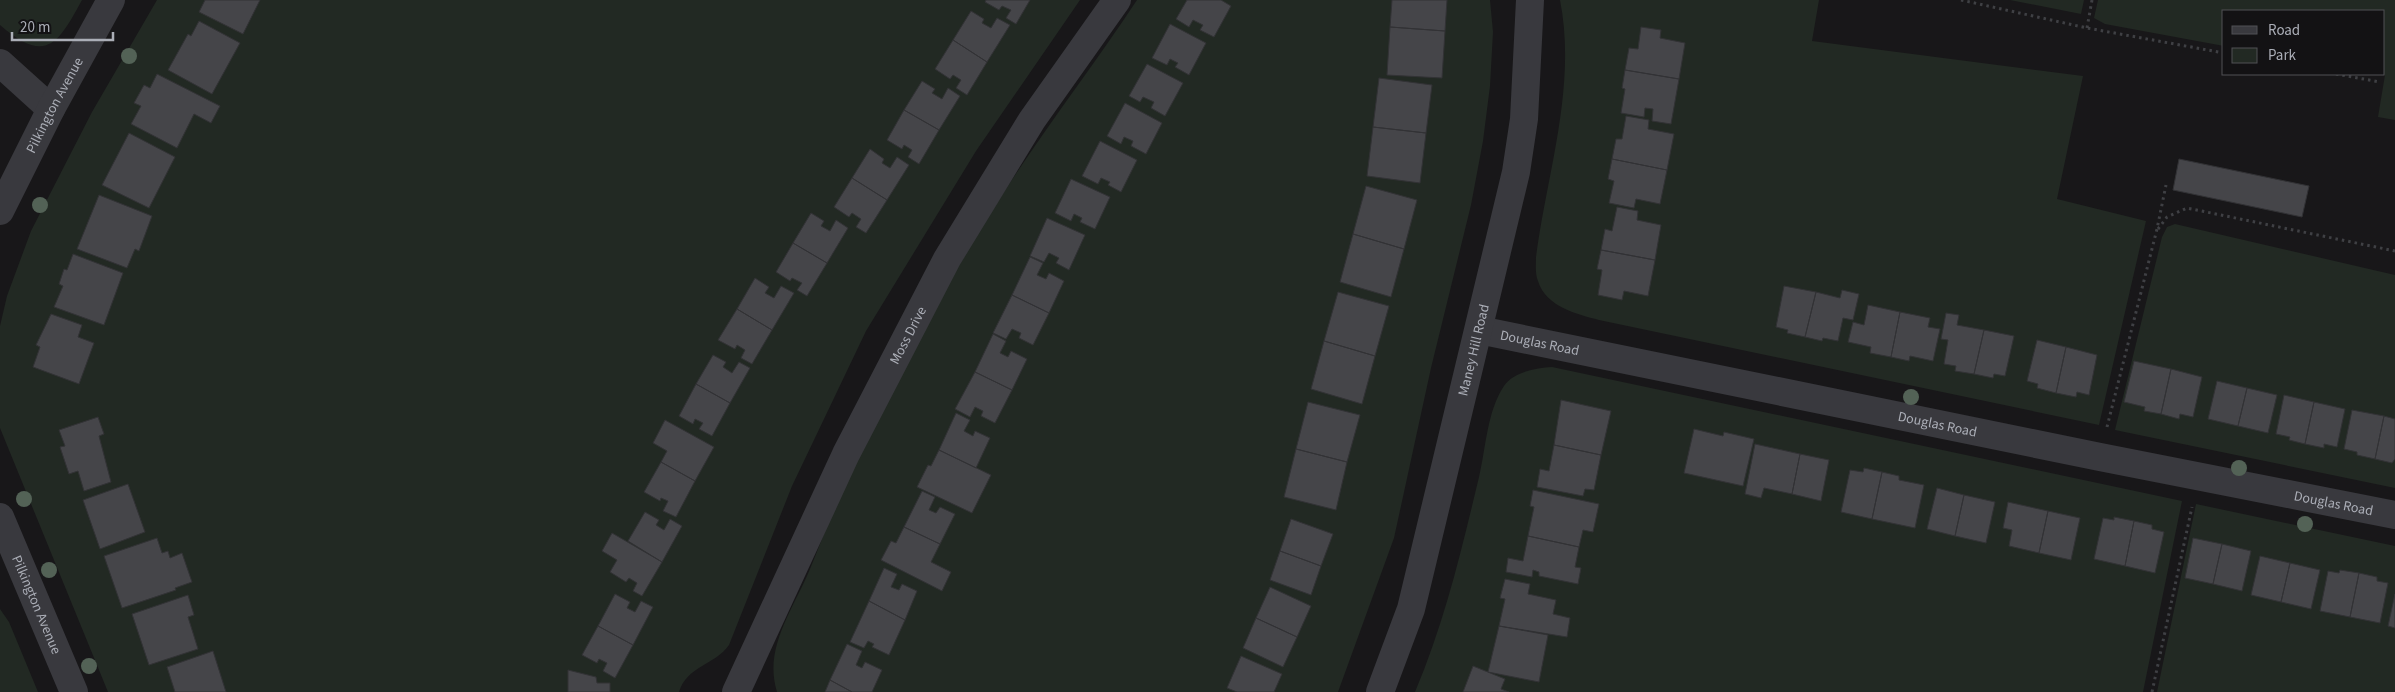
<svg xmlns="http://www.w3.org/2000/svg" width="2395" height="692" viewBox="0 0 2395 692" font-family="'Source Sans 3',sans-serif">
  <style>
    .green { fill: #222923 }
    .building { fill: #454549; stroke: #323235 }
    .lines { fill: none; stroke-linecap: round; stroke-linejoin: round }
    .path { stroke: #3f4044; stroke-width: 3; stroke-dasharray: 2.5 4; stroke-linecap: butt }
    .minor { stroke: #39393e; stroke-width: 28 }
    .tree { fill: #536256 }
    .labels { text-anchor: middle; stroke-width: 5; stroke-linejoin: round; paint-order: stroke }
    .street-label { font-size: 14px; fill: #abaeb7; stroke: #131214 }
  </style>
  <rect width="100%" height="100%" fill="#181719"/>
  <path class="green" d="M0 0H82C58 44 46 65 0 25Z
    M157 0H1080L976 151 866 331 792 486 729 645C715 665 687 666 679 692H108L0 428V326L7 296 31 231 92 112Z
    M1137 0H1490L1493 32 1490 86 1483 141 1471 205 1431 368 1394 538 1338 692H777C763 648 794 608 810 569 820 545 829 520 840 496 888 391 941 289 1004 192 1046 127 1094 65 1137 0Z
    M1560 0H1819L1812 41 2083 76 2057 199 2146 221 2099 425 1599 320C1577 314 1546 307 1538 281 1535 274 1536 265 1536 257 1547 173 1577 86 1560 0Z
    M2010 0H2084L2081 14Z
    M2098 0H2395V120L2378 117 2385 75 2381 74H2384V11H2224V46L2105 24 2094 18Z
    M2175 224 2395 275V488L2115 430 2162 237 2167 227Z
    M1552 367 2182 501 2143 692H1415C1445 621 1461 552 1479 477 1486 448 1487 411 1504 386 1513 372 1536 368 1552 367Z
    M2196 504 2395 546V692H2157Z
    M0 609 9 622 38 692H0Z"/>
  <path class="building" d="M205 0H260L243 34 199 12Z
    M986 0H1030L1016 24 1006 18 1011 10 1002 6 999 10 985 2Z
    M1187 0H1221L1231 6 1214 37 1200 30 1203 25 1193 20 1189 27 1176 19Z
    M1392 0H1447L1445 31 1390 27Z
    M971 11 984 19 982 23 991 28 997 18 1010 25 987 62 953 40Z
    M199 21 240 43 212 94 168 70 188 34 191 36Z
    M1170 24 1206 43 1189 75 1175 67 1178 63 1170 59 1167 65 1152 58Z
    M1390 27 1445 31 1442 78 1387 75Z
    M1641 27 1661 30 1660 38 1685 43 1679 79 1625 70 1629 48 1638 49Z
    M953 40 987 62 967 95 956 88 961 80 953 75 950 79 935 69Z
    M1147 64 1183 83 1165 116 1151 108 1154 102 1143 97 1140 102 1129 96Z
    M1625 70 1679 79 1671 124 1652 121 1653 109 1645 108 1644 117 1621 113 1625 89 1622 88Z
    M157 74 220 106 211 123 194 114 177 148 131 124 141 106 134 103 144 85 150 88Z
    M1379 78 1432 85 1426 133 1373 127Z
    M922 81 935 89 932 93 942 99 948 88 960 96 939 130 904 110Z
    M1125 103 1162 123 1146 154 1131 146 1133 141 1124 137 1121 144 1107 136Z
    M904 110 939 130 919 164 908 157 912 150 904 145 902 149 887 140Z
    M1626 116 1649 120 1648 129 1674 134 1667 170 1612 159 1616 139H1622Z
    M1373 127 1426 133 1420 183 1367 176Z
    M129 133 175 157 149 208 102 185Z
    M1100 141 1137 160 1121 192 1108 185 1110 182 1101 178 1098 184 1082 176Z
    M870 149 884 159 882 163 890 168 897 157 909 165 887 200 852 178Z
    M1612 159 1667 170 1660 204 1636 199 1634 208 1609 203 1614 181 1608 179Z
    M2179 159 2309 186 2302 217 2173 190Z
    M852 178 887 200 866 233 856 227 861 219 852 213 849 217 834 207Z
    M1071 179 1110 197 1095 229 1080 222 1082 218 1074 214 1071 221 1055 213Z
    M1366 186 1417 200 1404 249 1353 234Z
    M99 195 152 216 139 251 135 249 127 268 77 249Z
    M1617 207 1638 211 1637 220 1661 225 1655 260 1601 250 1605 229 1612 231Z
    M811 213 824 221 821 226 830 231 836 220 848 228 827 263 793 243Z
    M1047 218 1085 235 1069 270 1056 263 1059 258 1049 253 1044 262 1030 256Z
    M1353 234 1404 249 1391 297 1340 282Z
    M793 243 827 263 807 296 797 290 802 283 792 278 790 281 776 272Z
    M1601 250 1655 260 1648 296 1624 291 1622 300 1598 295 1602 270 1597 269Z
    M73 254 123 273 104 325 54 307 63 286 59 284 64 269 67 270Z
    M1030 257 1043 263 1037 275 1046 279 1049 273 1064 281 1049 313 1012 295Z
    M755 278 769 287 765 293 774 298 781 286 794 293 772 330 737 309Z
    M1784 286 1816 292 1805 337 1787 333 1788 330 1776 327Z
    M1842 290 1859 294 1853 320 1843 318 1838 341 1823 338 1822 341 1805 337 1816 292 1840 298Z
    M1338 292 1389 306 1375 356 1324 341Z
    M1012 295 1049 313 1033 345 1019 338 1021 333 1012 329 1006 339 993 333Z
    M1868 305 1900 312 1891 357 1870 353 1871 347 1848 342 1853 322 1864 325Z
    M737 309 772 330 752 364 741 358 745 350 737 345 735 349 718 340Z
    M1900 312 1930 318 1928 327 1940 329 1933 361 1910 356 1909 361 1891 357Z
    M1946 313 1959 315 1957 325 1984 330 1974 374 1955 371 1956 366 1944 364 1948 340 1941 339Z
    M51 314 82 325 78 337 94 343 79 384 33 367 40 347 36 345Z
    M1984 330 2014 336 2005 376 1994 374 1993 378 1974 374Z
    M993 334 1006 341 1000 353 1008 357 1011 351 1027 359 1012 390 975 372Z
    M2037 340 2066 347 2056 393 2037 388 2038 384 2027 381Z
    M1324 341 1375 356 1362 404 1311 389Z
    M2066 347 2097 355 2089 395 2077 392 2076 397 2056 393Z
    M713 355 726 362 723 367 732 373 739 362 750 368 730 403 696 384Z
    M2134 361 2171 369 2161 414 2144 411 2145 407 2124 402Z
    M2171 369 2202 377 2193 417 2180 414 2179 419 2161 414Z
    M975 372 1012 390 995 423 981 416 983 411 975 407 970 417 955 409Z
    M2217 381 2247 388 2238 426 2208 419Z
    M696 384 730 403 712 436 699 429 703 423 695 419 693 424 679 416Z
    M2247 388 2277 395 2268 433 2238 426Z
    M2284 395 2314 402 2305 444 2289 440 2290 437 2276 434Z
    M1561 400 1611 411 1601 455 1554 445Z
    M1308 402 1360 415 1347 462 1296 449Z
    M2314 402 2345 409 2337 447 2324 444V448L2305 444Z
    M2352 410 2384 416 2375 459 2357 455V452L2344 449Z
    M956 413 970 420 964 431 973 436 975 431 990 438 976 468 939 450Z
    M2384 416 2395 419V459L2392 463 2375 459Z
    M98 417 104 434 99 436 111 482 84 491 78 471 69 474 60 447 65 446 59 430Z
    M665 420 714 447 695 481 661 462 667 451 653 443Z
    M1694 429 1723 436 1724 432 1754 439 1743 486 1684 473Z
    M1755 444 1800 454 1792 494 1764 488 1761 498 1745 494Z
    M1554 445 1601 455 1594 490 1585 489 1583 496 1537 487 1540 469 1549 471Z
    M1296 449 1347 462 1336 510 1284 497Z
    M939 450 991 475 972 513 917 487 928 465 931 466Z
    M1800 454 1829 460 1821 501 1792 494Z
    M661 462 695 481 676 517 663 511 668 501 661 498 660 501 644 492Z
    M1864 468 1882 472 1872 519 1841 512 1850 470 1863 472Z
    M1882 472 1899 476V480L1924 485 1915 528 1872 519Z
    M128 484 145 532 100 549 83 500Z
    M1937 488 1964 495 1955 536 1927 529Z
    M1533 490 1599 504 1593 532 1583 530 1579 547 1528 536 1534 507 1530 506Z
    M922 491 935 497 929 510 936 513 940 507 955 514 940 544 904 527Z
    M1964 495 1995 502 1986 543 1955 536Z
    M2008 502 2048 511 2039 553 2009 546 2012 530 2003 528Z
    M2048 511 2080 518 2071 560 2039 553Z
    M645 512 659 520 656 525 664 530 670 519 682 526 662 562 628 541Z
    M2114 517 2134 521 2125 566 2094 559 2103 518 2114 520Z
    M1291 519 1333 534 1321 566 1280 551Z
    M2134 521 2152 525V529L2164 532 2155 573 2125 566Z
    M904 527 940 544 931 562 951 572 942 591 881 560 891 541 896 543Z
    M612 533 662 562 642 596 633 591 637 583 629 578 626 582 610 572 617 560 602 551Z
    M1528 536 1579 547 1575 567 1581 568 1578 584 1539 576V572L1533 570 1532 577 1506 572 1508 558 1523 561Z
    M157 538 162 553 168 551 170 558 182 553 192 582 175 588 176 590 122 608 104 556Z
    M2193 538 2222 544 2213 584 2185 578Z
    M2222 544 2251 551 2242 591 2213 584Z
    M1280 551 1321 566 1311 595 1270 580Z
    M2260 556 2290 563 2281 602 2251 595Z
    M2290 563 2320 570 2311 609 2281 602Z
    M884 568 897 574 891 587 899 590 902 584 917 591 905 620 869 601Z
    M2340 570 2359 573 2350 617 2320 611 2328 571 2339 573Z
    M2359 573 2377 577V581L2388 583 2380 623 2350 617Z
    M1505 579 1530 584 1528 594 1556 600 1553 614 1570 618 1567 637 1499 626 1505 599 1500 598Z
    M1270 587 1311 606 1297 637 1256 618Z
    M615 594 630 602 627 608 635 612 641 601 653 607 633 645 598 626Z
    M2395 594V628L2388 626Z
    M188 595 194 615 188 617 198 649 149 665 132 614Z
    M869 601 905 620 889 655 872 647 874 644 868 641 864 648 850 642Z
    M1256 618 1297 637 1283 667 1243 648Z
    M598 626 633 645 615 678 603 671 607 663 599 659 597 663 582 655Z
    M1499 626 1548 635 1539 682 1488 672Z
    M847 644 862 651 856 665 862 668 865 662 882 670 872 692H852L830 680Z
    M213 651 226 692H175L167 667Z
    M1241 656 1282 674 1274 692H1237L1227 688Z
    M1473 666 1505 679 1501 689 1509 692H1463Z
    M568 670 596 677 597 683H610V692H568Z
    M830 680 852 692H825Z"/>
  <g class="lines">
    <path class="path" d="M1961 0 2087 28 2224 53
      M2087 28 2092 0
      M2336 74 2380 82
      M2158 229 2167 217 2187 208 2395 251
      M2107 427 2157 229 2166 185
      M2152 692 2192 507"/>
    <g class="minor">
      <path d="M0 63 51 109"/>
      <path id="s1" d="M0 211 51 109 111 0"/>
      <path id="s2" d="M1479 330 2100 457 2395 515"/>
      <path id="s3" d="M0 517 74 692"/>
      <path id="s4" d="M736 692 846 454 947 259 1032 120 1117 0"/>
      <path id="s5" d="M1380 692 1411 609 1516 172 1524 119 1530 0"/>
    </g>
  </g>
  <g class="tree">
    <circle cx="129" cy="56" r="8"/>
    <circle cx="40" cy="205" r="8"/>
    <circle cx="1911" cy="397" r="8"/>
    <circle cx="2239" cy="468" r="8"/>
    <circle cx="24" cy="499" r="8"/>
    <circle cx="2305" cy="524" r="8"/>
    <circle cx="49" cy="570" r="8"/>
    <circle cx="89" cy="666" r="8"/>
  </g>
  <g class="labels">
    <g class="street-label">
      <text dy="5" stroke="none"><textPath href="#s1" startOffset="119">Pilkington Avenue</textPath></text>
      <text dy="5" stroke="none"><textPath href="#s4" startOffset="396">Moss Drive</textPath></text>
      <text dy="5" stroke="none"><textPath href="#s2" startOffset="62">Douglas Road</textPath></text>
      <text dy="5" stroke="none"><textPath href="#s5" startOffset="355">Maney Hill Road</textPath></text>
      <text dy="5" stroke="none"><textPath href="#s2" startOffset="468">Douglas Road</textPath></text>
      <text dy="5" stroke="none"><textPath href="#s2" startOffset="872">Douglas Road</textPath></text>
      <text dy="5" stroke="none"><textPath href="#s3" startOffset="95">Pilkington Avenue</textPath></text>
    </g>
  </g>
  <rect x="2222" y="10" width="162" height="65" fill="#131214" stroke="#505055"/>
  <rect x="2232" y="26" width="25" height="8" fill="#39393e" stroke="#505055"/>
  <text x="2268" y="35" font-size="15" fill="#abaeb7">Road</text>
  <rect x="2232" y="48" width="25" height="15" fill="#222923" stroke="#505055"/>
  <text x="2268" y="60" font-size="15" fill="#abaeb7">Park</text>
  <path d="M12 32v8h101v-8" fill="none" stroke="#abaeb7" stroke-width="2.5"/>
  <text x="20" y="32" font-size="15" fill="#abaeb7" stroke="#131214" stroke-width="4" paint-order="stroke">20 m</text>
</svg>
